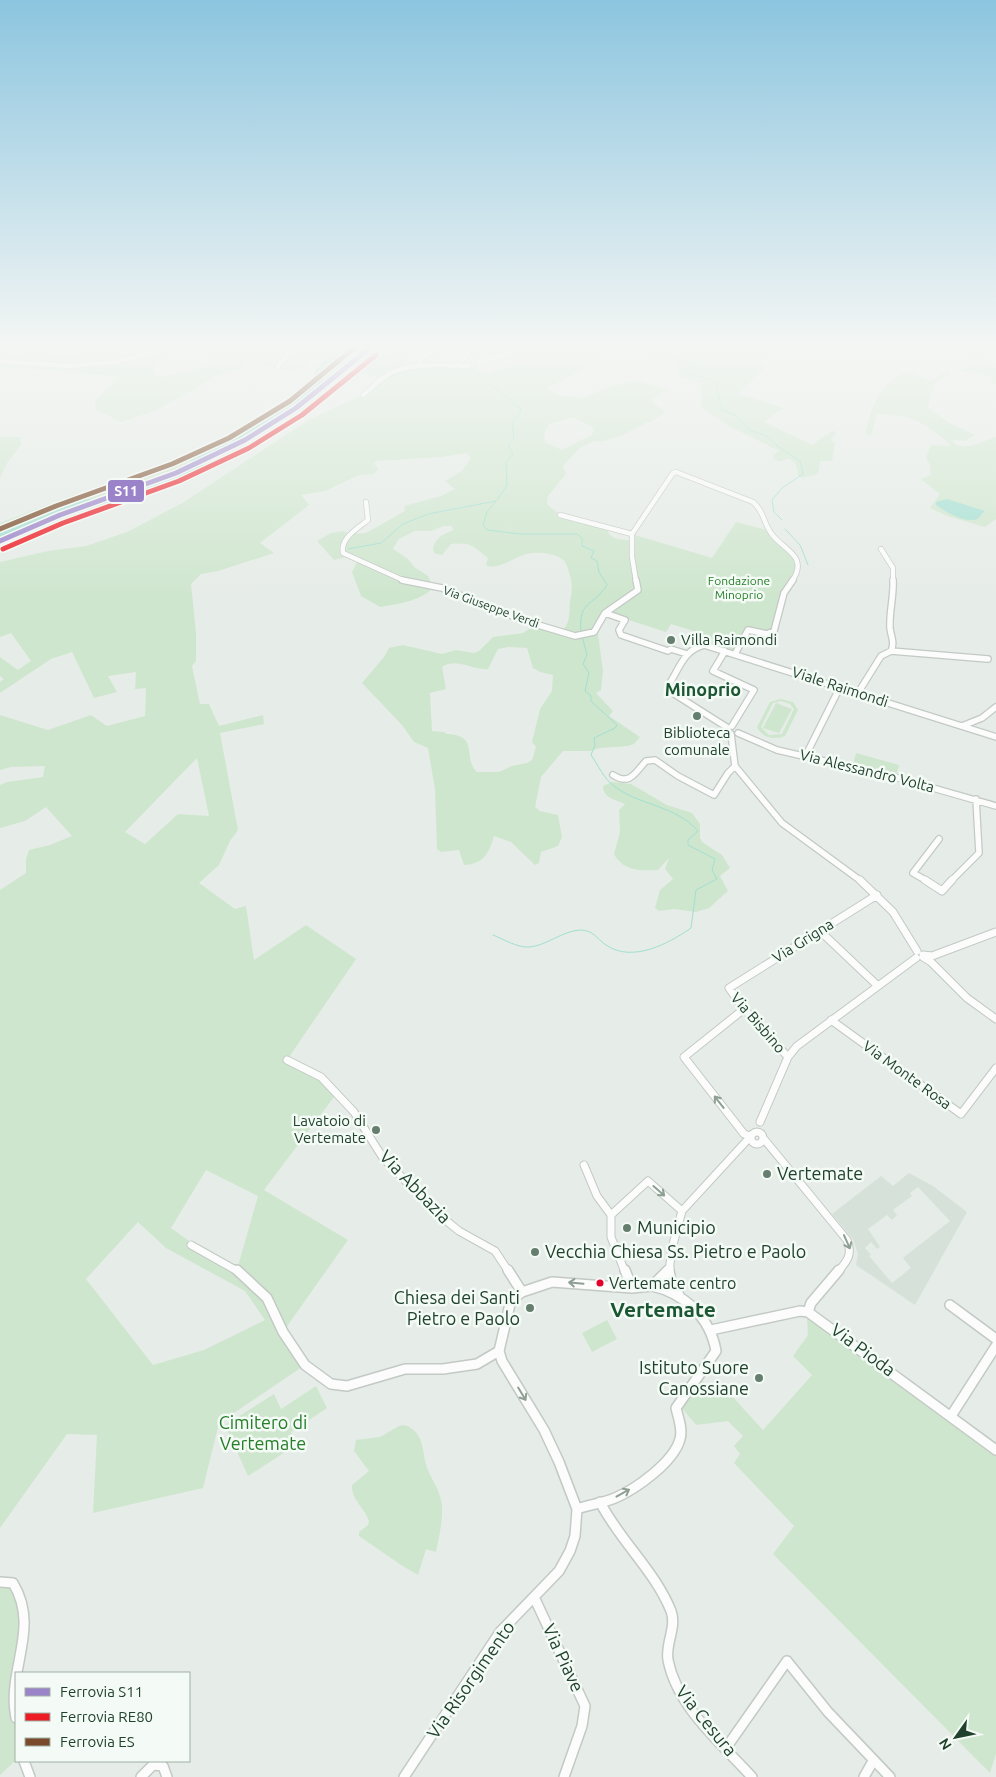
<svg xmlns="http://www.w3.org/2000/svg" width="996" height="1777" viewBox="0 0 996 1777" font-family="Ubuntu,sans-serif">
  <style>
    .built { fill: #d6e2d9; fill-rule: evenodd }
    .green { fill: #cfe6ce; fill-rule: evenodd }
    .water { fill: #a2dfd1 }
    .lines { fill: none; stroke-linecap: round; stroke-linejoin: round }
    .stream { stroke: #a2dfd1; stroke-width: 1 }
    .river { stroke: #a2dfd1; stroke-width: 5.5 }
    .street-far3-casing { stroke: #c3c9c4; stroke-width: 6 }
    .street-far2-casing { stroke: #c3c9c4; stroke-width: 8 }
    .street-far1-casing { stroke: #c3c9c4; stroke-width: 9 }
    .street-casing { stroke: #c3c9c4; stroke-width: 12 }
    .street-far3 { stroke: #fbfcfb; stroke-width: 4.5 }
    .street-far2 { stroke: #fbfcfb; stroke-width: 5.5 }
    .street-far1 { stroke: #fbfcfb; stroke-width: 7 }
    .street { stroke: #fbfcfb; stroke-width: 9 }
    .rail-1-casing { stroke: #f4faf5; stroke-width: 8 }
    .rail-2-casing { stroke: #f4faf5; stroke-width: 8 }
    .rail-3-casing { stroke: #f4faf5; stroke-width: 8 }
    .rail-1 { stroke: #9a83c9; stroke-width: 5 }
    .rail-2 { stroke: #ed1c24; stroke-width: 5 }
    .rail-3 { stroke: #7a4b2a; stroke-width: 5 }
    .oneway { stroke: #8e9f94 }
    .poi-dot { fill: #657e6e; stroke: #f4faf5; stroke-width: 2 }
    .bus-dot { fill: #e4002b; stroke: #f4faf5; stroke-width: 2 }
    .labels { text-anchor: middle; stroke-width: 5; stroke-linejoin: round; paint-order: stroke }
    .far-park-label { font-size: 12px; fill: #267e28; stroke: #f4faf5 }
    .far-street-label { font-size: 12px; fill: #20422d; stroke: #f4faf5 }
    .poi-label { font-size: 15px; fill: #20422d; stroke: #f4faf5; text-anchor: start }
    .street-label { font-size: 15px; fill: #20422d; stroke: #f4faf5 }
    .near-bus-label { font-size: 16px; fill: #20422d; stroke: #f4faf5; text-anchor: start }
    .quarter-label { font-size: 18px; font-weight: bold; fill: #1a5732; stroke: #f4faf5 }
    .near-poi-label { font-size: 18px; fill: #20422d; stroke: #f4faf5; text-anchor: start }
    .near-street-label { font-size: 18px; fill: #20422d; stroke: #f4faf5 }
    .near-park-label { font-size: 18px; fill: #267e28; stroke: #f4faf5 }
    .near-quarter-label { font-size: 21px; font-weight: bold; fill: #1a5732; stroke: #f4faf5 }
    .line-badge { stroke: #f4faf5; stroke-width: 2 }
    .badge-label { font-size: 14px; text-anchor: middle; font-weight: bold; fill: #fff }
  </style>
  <rect width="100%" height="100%" fill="#e6ece7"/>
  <path class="built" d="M909 1173 933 1186 967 1212 915 1305 856 1265 858 1254 853 1239 832 1214 881 1176 893 1186ZM918 1187 950 1221 903 1258 911 1268 892 1283 869 1256 871 1255 865 1248 871 1242 877 1249 880 1247 868 1229 887 1215 892 1220 897 1215 893 1210 912 1196 910 1193Z"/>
  <path class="green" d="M0 348H10L37 355 74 356 107 348H170L168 349V358L153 370 159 378 215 364 211 355 215 348H231L235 362 249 348H310L314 356 305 367 294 372 251 363 240 370 218 375 157 410 121 422 95 409V401L120 377 23 368 0 369Z
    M543 348 560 351 561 348H575L596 362 546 389 558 395 583 398 615 385 638 381 667 390 651 400 665 412 651 422H648L621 436 604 441H594L580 448 563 466 566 474 548 496 547 504 560 515 607 528C608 539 621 540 630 540L637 589 603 616 598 634 603 671 601 690 596 693 613 711 609 716 640 737 634 744 628 746 600 748 590 751H563L541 777 535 807 540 811 558 815 562 837 558 846 541 852 539 863 535 865 511 842 494 836C489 854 483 864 464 865L459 850 441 852 437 849 435 789 428 748 414 742 402 725 362 683 384 657 389 648 403 645 442 654 456 650 474 653 479 651 493 637 523 633 532 627 552 631 564 629C572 619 568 608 571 596 573 583 571 579 567 566 564 558 557 555 549 554 541 552 534 553 526 554 514 557 498 571 486 565L488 558C473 546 471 542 451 544L442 555 434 553C430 541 443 534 453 530L452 526H444L431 531H415L399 539 393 549 408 559 414 567 428 576 433 588C420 601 398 604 380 607L361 596 352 572 358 560 349 556 334 560 317 541 331 533 343 531 349 534 366 533 405 511 404 506 441 496 455 489 445 481 462 471 471 458 467 453 443 457 376 461 374 463 378 469 374 474 359 475 325 491 301 495 309 505 260 543 274 553 218 571 201 574 191 584 196 632V661L192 666 200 704H209L219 726 263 715 264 724 220 733 238 830 230 841 219 865 199 883 235 909 246 906 254 960 306 925 356 959 287 1060 321 1077 337 1093 264 1190 348 1240 283 1332 305 1365 219 1423 203 1488 93 1513 97 1435 67 1434 0 1528V890L26 873V859L29 850 50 845 72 836 46 807 25 821 0 828V785L7 782 43 777 45 766 11 767 0 770V715L48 730 91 715 107 726 145 716 146 688 135 689 136 672 108 676 117 692 94 698 72 652 51 659 0 693V682L4 679 0 676V657L18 670 31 661 11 633 0 637V562L48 551 86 546 127 532 184 502 307 421 370 391 382 378 345 364C314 391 282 418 246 438 230 447 213 454 197 462L205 468 193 476 100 511 89 509 0 545V523L73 495 97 492 128 482 177 460 193 457 250 430 313 382 342 351 418 361 415 364 473 368 487 373 525 361 523 356ZM570 418H575L594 428 592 435 562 450 545 442 544 434 549 424ZM508 647 527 648 533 668 540 672 553 675 552 691 540 709 532 742 536 747 532 760 527 763 512 766 499 772H477C462 758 480 735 447 734L444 732 432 731 430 693 446 689 442 667C456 657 474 671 488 669L498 649ZM197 758 209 816 178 814 145 844 125 832ZM206 1170 258 1196 238 1266 192 1243 171 1228ZM138 1222 166 1248 245 1291 265 1320 204 1350 153 1365 86 1279Z
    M643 348H771L758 361 766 367 738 394 793 411 781 409 764 422 812 445 832 431 836 432 831 440 835 443 832 461H820L818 474 802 478 798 476C798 467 796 463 789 458L780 462 774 459 773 455 779 451 729 426 701 407V383L679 377 676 365Z
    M972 356 996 367V384H992L989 375 958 371 966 368Z
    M949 371 951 373 933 385 928 408 949 423 975 435 965 441 952 440C960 454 984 441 996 437V519L985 527 947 516 930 508 940 494 921 479 931 475 930 465 926 458 931 445 951 446C927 423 911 414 877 414L871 435 865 434C873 405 877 385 907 372L930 381Z
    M0 437H20L21 445 7 463 0 478Z
    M736 522 767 530C773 541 787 546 794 557 802 571 786 584 781 595 776 605 775 619 773 629L767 632 747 628 735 652 706 643 705 639 702 637 703 634 671 624 666 632 607 613 638 590 635 573V535L712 558Z
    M781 699 793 702 798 710 785 736C774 740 762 738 757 727L770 702ZM781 701 790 704 794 709 782 734 769 735 761 727 773 703Z
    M776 703 792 709 779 733 763 728Z
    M856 753 899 765 896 776 853 765Z
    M612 782 631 784 667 805 692 813 700 824V838L702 842 722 855 730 868 720 876 728 891 709 908 696 912 674 909 659 911 655 908 660 890 673 879 665 869 669 858 658 870C640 871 623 871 614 854L620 832 619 810 625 804C616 800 603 798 603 786Z
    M807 1318 861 1355 996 1456V1754L990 1773 773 1554 794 1526 734 1463 740 1454 734 1446 743 1436 728 1421 696 1425 681 1407 702 1380 714 1393 721 1384 763 1430 812 1375 793 1356 808 1335Z
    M607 1320 617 1339 592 1352 582 1333Z
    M316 1386 327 1408 291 1432 296 1445 248 1476 225 1425 274 1394 281 1409Z
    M404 1425C426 1431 421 1453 428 1470 433 1482 441 1492 442 1506 443 1521 439 1536 436 1552L426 1549 418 1575 401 1565 359 1536V1532L368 1525 369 1521C365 1508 351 1500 352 1485L369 1471 354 1451 356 1440 380 1437 399 1426Z
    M0 1582 21 1593 16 1760 0 1775Z"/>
  <path class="water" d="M947 499 985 511C981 513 980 518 977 519 966 524 944 511 936 505V502Z"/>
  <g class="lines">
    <path class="stream" d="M674 348 672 354 674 358 689 362 695 368 689 372 690 374 715 381 722 410 737 416 749 430 767 436 776 445 800 461 803 474 782 488 772 500 774 512 782 520
      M328 360 345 364
      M350 366 357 368 360 372 380 377
      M386 378 414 370 473 371 520 408 521 412 512 422 514 439 508 445 513 454 506 462 507 485 497 500
      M785 529 800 545 808 565
      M348 549 381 543 403 524 428 514 496 501 487 512 483 525 487 530 520 534H577L582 538V546L594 551 591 558 597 561 599 572 607 585C593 607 578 600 581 632
      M493 935C503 939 518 948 529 947 546 946 562 931 580 930 593 930 596 938 606 945 632 963 668 944 691 928L696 890 717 879 712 870 715 859 688 845V840L698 831C675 805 640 806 614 786 604 779 598 765 591 755L595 745 594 738 615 728 617 725 591 701V696L585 691 589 673 583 664 587 655 582 636"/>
    <path class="river" d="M0 534 80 502C91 499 98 505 109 503L201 468 193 459C239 441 281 418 318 385L320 382 317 373 328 360 357 348"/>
    <g class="street-far3-casing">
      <path id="street-far3" d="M462 360 473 348
        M0 361 70 366 115 362 170 348
        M478 363 524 348
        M419 365 421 360 437 348
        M278 366 294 348
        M363 395C371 390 376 382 384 377 408 361 442 365 469 366
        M366 502 368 520C358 528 340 538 343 553L405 581
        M560 515 632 534
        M632 534 673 473 676 472 753 502C764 511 763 522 771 533 781 549 810 555 792 581
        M632 534V557L636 581
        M881 549 893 568V581"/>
    </g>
    <g class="street-far2-casing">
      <path id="street-far2" d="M402 580 442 588 525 621 575 636 594 632 605 613
        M636 580 638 590 605 613 625 620 619 630 621 635 668 651 671 649 687 654
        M725 651 713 671 754 690 732 726
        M891 651C895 642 891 637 890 628 889 612 894 596 893 580
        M735 654 748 630 767 634 774 631 784 593 793 580
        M858 693 881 656 891 651 988 659
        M962 726 982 718 996 707
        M728 728 668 690V686C679 670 683 650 704 645L996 737
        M738 733 777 750 898 778 996 806
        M731 734 735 766 782 823 861 881
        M806 755 840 687
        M613 775C630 786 635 773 646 761L655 760 678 776 714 795 728 773 735 766
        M927 881 913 873 939 839
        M951 881 979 853 976 799"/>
    </g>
    <g class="street-far1-casing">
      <path id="street-far1" d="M860 880 893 912 917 951
        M925 880 942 891 952 880
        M820 931 878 986
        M923 955 932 956 996 932
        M923 957 931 962 967 998 996 1019
        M831 1020 961 1114 996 1068
        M788 1057 744 1009 729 988 877 895
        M287 1060 321 1077 354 1112 383 1158 438 1214 459 1231 495 1251 509 1272
        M760 1122 788 1057 797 1046 916 958
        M751 1138a6 6 0 1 1 12 0a6 6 0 1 1-12 0Z
        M764 1139 847 1240C853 1255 847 1261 838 1272
        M584 1165 597 1196 611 1215
        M611 1215 648 1181 682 1211
        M611 1215V1237L625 1272
        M191 1245 239 1272
        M666 1272 670 1268
        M669 1272 672 1248 682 1211 751 1136 744 1134 684 1057 744 1009"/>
    </g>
    <g class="street-casing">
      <path id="street" d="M237 1270 267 1298 283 1332 305 1365 331 1384 347 1386 405 1369H443L477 1364 499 1351
        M508 1270 522 1292
        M625 1270 632 1288
        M669 1270 672 1286 679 1295
        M950 1305 996 1339
        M808 1312 811 1303 839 1270
        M711 1330 800 1311 808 1312 996 1450
        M951 1416 996 1346
        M600 1502C620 1541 655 1571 671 1611 677 1627 665 1644 668 1660 677 1707 721 1743 752 1777
        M577 1509C589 1505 603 1503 615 1498 636 1489 674 1462 680 1439 683 1429 678 1417 676 1408L716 1351C710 1317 684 1293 652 1286
        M0 1582 13 1583C41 1629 6 1670 16 1718
        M534 1597 585 1706 582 1726 564 1777
        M726 1748 787 1661 828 1712 890 1777
        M24 1761 30 1777
        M141 1777 153 1765 163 1766 167 1777
        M404 1777 500 1632 559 1571 570 1551 575 1536 577 1509 559 1462 544 1430 502 1361 499 1351 511 1300 522 1292 552 1282 632 1288 652 1286 668 1270
        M864 1777 873 1761"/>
    </g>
    <use href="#street-far3" class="street-far3"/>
    <use href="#street-far2" class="street-far2"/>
    <use href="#street-far1" class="street-far1"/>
    <use href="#street" class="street"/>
    <g class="rail-1-casing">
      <path id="rail-1" d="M0 541 60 515 176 473 245 440 296 408 370 348"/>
    </g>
    <g class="rail-2-casing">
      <path id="rail-2" d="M3 549 63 523 179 481 249 448 302 415 376 355"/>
    </g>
    <g class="rail-3-casing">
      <path id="rail-3" d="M0 529 56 506 172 464 229 438 290 401 354 348"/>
    </g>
    <use href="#rail-1" class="rail-1"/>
    <use href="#rail-2" class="rail-2"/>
    <use href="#rail-3" class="rail-3"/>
  </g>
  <defs><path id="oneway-shaft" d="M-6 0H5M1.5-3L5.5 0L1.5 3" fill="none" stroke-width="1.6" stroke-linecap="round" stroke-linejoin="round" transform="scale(1.25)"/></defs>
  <g class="oneway">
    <use href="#oneway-shaft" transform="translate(719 1102) rotate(-128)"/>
    <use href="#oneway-shaft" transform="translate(659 1191) rotate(41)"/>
    <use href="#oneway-shaft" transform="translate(847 1242) rotate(66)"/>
    <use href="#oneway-shaft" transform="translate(576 1283) rotate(-175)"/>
    <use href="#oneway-shaft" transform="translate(522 1394) rotate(59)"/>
    <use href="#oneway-shaft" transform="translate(623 1493) rotate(-29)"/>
  </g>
  <linearGradient id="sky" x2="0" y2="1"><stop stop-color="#8cc5df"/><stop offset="0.58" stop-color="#f4f6f4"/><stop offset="1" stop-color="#f4f6f4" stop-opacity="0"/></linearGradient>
  <rect width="996" height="597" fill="url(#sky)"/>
  <g class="poi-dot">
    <circle cx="671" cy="640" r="5"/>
    <circle cx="697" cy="716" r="5"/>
    <circle cx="376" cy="1130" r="5"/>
    <circle cx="767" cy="1174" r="5"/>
    <circle cx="627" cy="1228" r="5"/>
    <circle cx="535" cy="1252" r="5"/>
    <circle cx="530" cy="1308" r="5"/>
    <circle cx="759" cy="1378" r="5"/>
  </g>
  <circle class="bus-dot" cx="600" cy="1283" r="4.5"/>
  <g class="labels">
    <g class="far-park-label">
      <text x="739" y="585">Fondazione<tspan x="739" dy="14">Minoprio</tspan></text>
    </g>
    <g class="far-street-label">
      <text transform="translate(491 607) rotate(20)" y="4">Via Giuseppe Verdi</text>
    </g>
    <g class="poi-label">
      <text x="681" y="645">Villa Raimondi</text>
      <text x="697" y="738" text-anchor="middle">Biblioteca<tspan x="697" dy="17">comunale</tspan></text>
      <text x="366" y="1126" text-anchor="end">Lavatoio di<tspan x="366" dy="17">Vertemate</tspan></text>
    </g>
    <g class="street-label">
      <text transform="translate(840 687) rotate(18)" y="5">Viale Raimondi</text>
      <text transform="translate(867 771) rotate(14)" y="5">Via Alessandro Volta</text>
      <text transform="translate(803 941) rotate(-32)" y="5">Via Grigna</text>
      <text transform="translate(758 1023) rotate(49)" y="5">Via Bisbino</text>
      <text transform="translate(907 1075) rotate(36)" y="5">Via Monte Rosa</text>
    </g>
    <g class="near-bus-label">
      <text x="609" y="1289">Vertemate centro</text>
    </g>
    <g class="quarter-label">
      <text x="703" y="696">Minoprio</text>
    </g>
    <g class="near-poi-label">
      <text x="777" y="1180">Vertemate</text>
      <text x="637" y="1234">Municipio</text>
      <text x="545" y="1258">Vecchia Chiesa Ss. Pietro e Paolo</text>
      <text x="520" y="1304" text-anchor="end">Chiesa dei Santi<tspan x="520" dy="21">Pietro e Paolo</tspan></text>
      <text x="749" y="1374" text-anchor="end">Istituto Suore<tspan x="749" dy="21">Canossiane</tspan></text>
    </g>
    <g class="near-street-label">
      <text transform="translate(415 1187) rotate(46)" y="6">Via Abbazia</text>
      <text transform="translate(863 1350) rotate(37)" y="6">Via Pioda</text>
      <text transform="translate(563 1658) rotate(65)" y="6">Via Piave</text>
      <text transform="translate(471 1680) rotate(-55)" y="6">Via Risorgimento</text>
      <text transform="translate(706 1721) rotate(51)" y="6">Via Cesura</text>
    </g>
    <g class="near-park-label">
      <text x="263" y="1429">Cimitero di<tspan x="263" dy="21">Vertemate</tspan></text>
    </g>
    <g class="near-quarter-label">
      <text x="663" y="1317">Vertemate</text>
    </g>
  </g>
  <rect class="line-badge" x="107" y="479" width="38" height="24" rx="5" fill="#9a83c9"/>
  <g class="badge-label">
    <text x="126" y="496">S11</text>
  </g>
  <rect x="15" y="1672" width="175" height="90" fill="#f4faf5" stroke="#9fb0a5"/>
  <rect x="25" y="1688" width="25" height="8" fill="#9a83c9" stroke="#9fb0a5"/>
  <text x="60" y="1697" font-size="15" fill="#20422d">Ferrovia S11</text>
  <rect x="25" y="1713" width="25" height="8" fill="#ed1c24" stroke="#9fb0a5"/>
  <text x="60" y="1722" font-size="15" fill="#20422d">Ferrovia RE80</text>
  <rect x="25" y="1738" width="25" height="8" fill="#7a4b2a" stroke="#9fb0a5"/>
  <text x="60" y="1747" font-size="15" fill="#20422d">Ferrovia ES</text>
  <g transform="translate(956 1737) rotate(237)" stroke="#f4faf5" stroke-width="4" paint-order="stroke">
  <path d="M0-4L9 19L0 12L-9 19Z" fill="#20422d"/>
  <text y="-8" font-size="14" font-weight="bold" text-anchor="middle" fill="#20422d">N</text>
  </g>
</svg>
